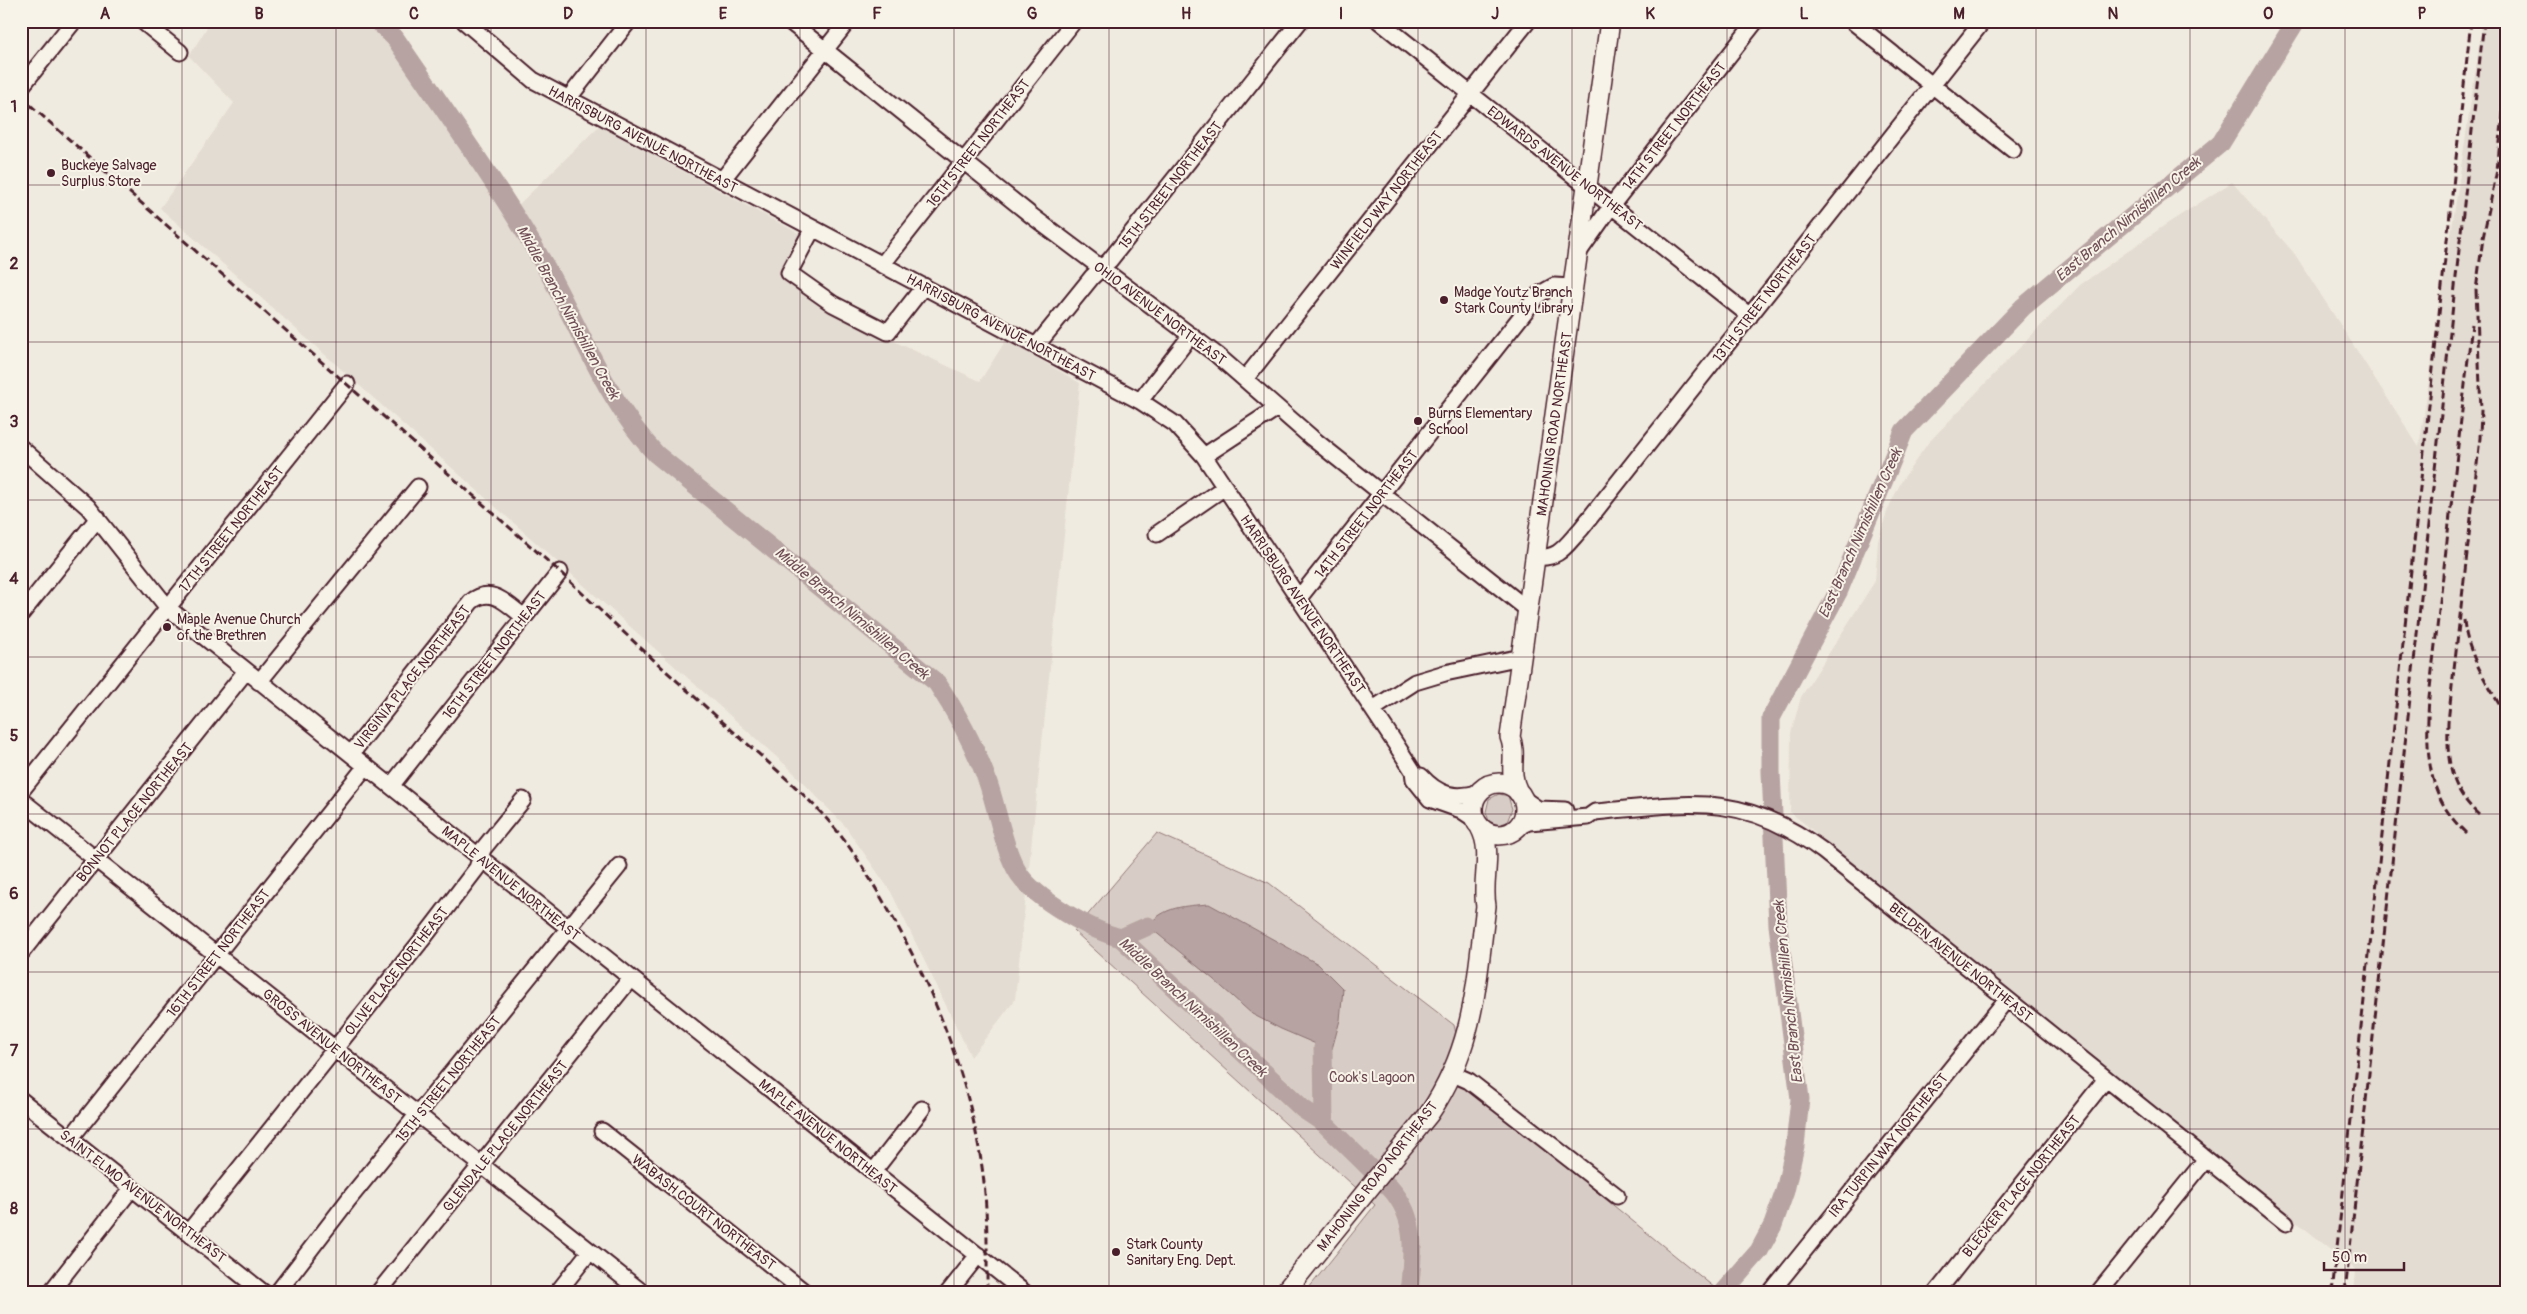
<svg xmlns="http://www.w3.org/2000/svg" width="2527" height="1314" viewBox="0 0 2527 1314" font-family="Pangolin,sans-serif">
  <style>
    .built { fill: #e3dcd2 }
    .green { fill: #d8cdc6; stroke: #917678 }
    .water { fill: #b7a4a2; stroke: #8b6f72 }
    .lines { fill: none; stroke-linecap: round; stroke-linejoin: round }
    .river { stroke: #b7a4a2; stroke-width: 19 }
    .minor-casing { stroke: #4a1f2b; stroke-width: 19 }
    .major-casing { stroke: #4a1f2b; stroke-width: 22 }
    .minor { stroke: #f7f3e8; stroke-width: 15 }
    .major { stroke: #f7f3e8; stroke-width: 19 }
    .rail { stroke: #4a1f2b; stroke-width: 3; stroke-dasharray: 8 4; stroke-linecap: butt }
    .grid { fill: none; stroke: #4a1f2b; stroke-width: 1; stroke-opacity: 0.55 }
    .poi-dot { fill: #4a1f2b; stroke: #f7f3e8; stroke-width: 2 }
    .labels { text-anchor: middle; stroke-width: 4; stroke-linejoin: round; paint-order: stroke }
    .street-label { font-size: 14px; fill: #4a1f2b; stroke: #f7f3e8 }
    .poi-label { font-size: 14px; fill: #4a1f2b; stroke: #f7f3e8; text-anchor: start }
    .park-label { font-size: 14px; fill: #6e4a52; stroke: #f7f3e8 }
    .water-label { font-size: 15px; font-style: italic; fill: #704e55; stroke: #f7f3e8 }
    .neatline { fill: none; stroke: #4a1f2b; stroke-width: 2 }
    .grid-label { font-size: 16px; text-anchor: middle; font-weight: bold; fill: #4a1f2b }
  </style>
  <rect width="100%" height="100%" fill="#f0ebe0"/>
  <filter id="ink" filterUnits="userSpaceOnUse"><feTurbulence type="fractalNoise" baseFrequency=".02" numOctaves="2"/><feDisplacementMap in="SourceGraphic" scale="10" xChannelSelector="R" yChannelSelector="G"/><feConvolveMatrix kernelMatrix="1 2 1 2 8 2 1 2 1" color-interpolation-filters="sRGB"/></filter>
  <g filter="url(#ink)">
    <path class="built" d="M211 21H371L380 24 510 213 599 126 800 234 781 278 820 307 980 381 1006 340 1080 383 1015 1000 971 1057 891 892 845 826 790 769 160 208 234 103 189 56Z
      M2483 21H2506V1293H2354L2356 1270 1790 812 1791 733 1801 697 1875 581 1878 541 1887 511 1902 480 1928 443 2080 285 2165 225 2232 182 2294 253 2419 447Z"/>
    <path class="green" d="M1499 794 1508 796 1512 809 1507 822 1498 825 1489 821 1486 812 1489 799Z
      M1157 833 1269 883 1454 1025 1468 1087 1721 1293H1305L1375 1205 1074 931Z"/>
    <path class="water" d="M1209 904 1318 964 1343 989 1340 1020 1332 1049 1323 1047 1281 1029 1252 1014 1213 979 1148 926C1164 906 1185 906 1209 904Z"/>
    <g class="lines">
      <path class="river" d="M378 21 395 38C446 113 500 187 545 266 580 328 607 402 656 454L937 683C956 712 974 745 986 777 997 805 1003 850 1019 874 1036 899 1092 931 1121 938L1303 1109 1324 1123 1391 1189C1418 1219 1413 1255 1409 1293
        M1121 938 1148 926
        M1323 1047 1324 1123
        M1722 1293 1759 1251 1773 1225 1785 1191 1795 1146 1800 1099 1778 925 1771 772V718L1839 590 1904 431 2023 307 2221 143 2296 21"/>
      <g class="minor-casing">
        <path id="minor" d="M142 21 180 52
          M464 21 533 80 1140 401 1175 424 1204 456 1395 743 1413 771 1414 779 1430 799 1461 810 1476 820
          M789 21 1032 216 1217 355 1312 438 1527 609
          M1379 21 1750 316
          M1852 21 2013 150
          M21 87 74 21
          M568 99 629 21
          M722 180 848 21
          M813 228 789 273 833 304 888 332 924 286
          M1579 252 1612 205 1756 21
          M882 265 1074 21
          M1037 345 1092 277 1110 260 1300 21
          M1245 379 1528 21
          M1140 401 1191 335
          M21 448 88 507 168 608 1025 1293
          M1204 456 1277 408
          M1157 534 1225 487
          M1535 557C1559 560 1566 545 1581 529L1983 21
          M1299 598 1538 295 1554 286 1572 287
          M21 614 98 518
          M259 682 418 487
          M1373 709 1415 682 1445 673 1521 657
          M351 754 471 602C491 585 507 604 524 617
          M1421 776C1438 795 1455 800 1480 792
          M391 786 560 572
          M21 791 347 384
          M1522 798 1538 809 1565 810
          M21 800 643 1293
          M1517 827 1529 822 1588 817 1595 812C1689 803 1742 791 1823 851L2286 1223
          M21 953 246 671
          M1453 1074 1469 1081 1617 1196
          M21 1100 264 1293
          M602 1131 806 1293
          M70 1139 366 766
          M873 1172 922 1109
          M188 1233 425 936 477 868 483 849 523 800
          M50 1293 132 1188
          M277 1293 349 1199 619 866
          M378 1293 631 978
          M557 1293 590 1251
          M948 1293 978 1255
          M1770 1293 2007 999
          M1936 1293 2106 1079
          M2098 1293 2206 1159"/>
      </g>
      <g class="major-casing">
        <path id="major" d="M1473 809a26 26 0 1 1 52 0a26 26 0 1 1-52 0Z
          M1518 792C1507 770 1518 756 1510 737L1610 21
          M1284 1293 1429 1114C1475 1046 1476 984 1486 906 1481 879 1494 852 1480 827"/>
      </g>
      <use href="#minor" class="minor"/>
      <use href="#major" class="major"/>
      <path class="rail" d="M21 97 560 572C611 621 662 668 715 715 752 749 791 780 825 817 848 842 865 870 882 899 932 983 970 1077 983 1174 988 1214 987 1253 987 1293
        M2464 620C2467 655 2489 686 2506 716
        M2479 815C2449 787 2447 761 2448 722L2480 438 2481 410 2476 290 2483 238 2497 170 2506 86
        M2466 833C2425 795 2426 749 2429 697L2472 324
        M2332 1293 2471 21
        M2345 1293 2484 21"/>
    </g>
  </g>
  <path class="grid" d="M182 21V1293M336 21V1293M491 21V1293M646 21V1293M800 21V1293M954 21V1293M1109 21V1293M1264 21V1293M1418 21V1293M1572 21V1293M1727 21V1293M1881 21V1293M2036 21V1293M2190 21V1293M2345 21V1293M21 185H2506M21 342H2506M21 500H2506M21 657H2506M21 814H2506M21 972H2506M21 1129H2506"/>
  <g class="poi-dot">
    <circle cx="51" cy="173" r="5"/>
    <circle cx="1444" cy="300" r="5"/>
    <circle cx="1418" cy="421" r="5"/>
    <circle cx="167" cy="627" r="5"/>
    <circle cx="1116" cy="1252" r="5"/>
  </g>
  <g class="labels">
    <g class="street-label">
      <text transform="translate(1674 126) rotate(-52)" y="5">14TH STREET NORTHEAST</text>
      <text transform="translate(643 139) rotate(28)" y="5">HARRISBURG AVENUE NORTHEAST</text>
      <text transform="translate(978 143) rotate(-52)" y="5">16TH STREET NORTHEAST</text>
      <text transform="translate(1565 168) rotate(38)" y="5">EDWARDS AVENUE NORTHEAST</text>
      <text transform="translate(1170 185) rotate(-52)" y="5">15TH STREET NORTHEAST</text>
      <text transform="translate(1386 200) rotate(-52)" y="5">WINFIELD WAY NORTHEAST</text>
      <text transform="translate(1764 298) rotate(-52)" y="5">13TH STREET NORTHEAST</text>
      <text transform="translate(1160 313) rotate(37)" y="5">OHIO AVENUE NORTHEAST</text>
      <text transform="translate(1001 327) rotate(28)" y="5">HARRISBURG AVENUE NORTHEAST</text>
      <text transform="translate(1554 424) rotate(-82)" y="5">MAHONING ROAD NORTHEAST</text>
      <text transform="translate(1366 514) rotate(-52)" y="5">14TH STREET NORTHEAST</text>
      <text transform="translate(231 529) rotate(-51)" y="5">17TH STREET NORTHEAST</text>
      <text transform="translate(1303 604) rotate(56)" y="5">HARRISBURG AVENUE NORTHEAST</text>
      <text transform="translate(494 655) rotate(-52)" y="5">16TH STREET NORTHEAST</text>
      <text transform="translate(412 677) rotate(-52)" y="5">VIRGINIA PLACE NORTHEAST</text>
      <text transform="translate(134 812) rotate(-51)" y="5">BONNOT PLACE NORTHEAST</text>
      <text transform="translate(511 883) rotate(39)" y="5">MAPLE AVENUE NORTHEAST</text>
      <text transform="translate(218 953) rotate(-52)" y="5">16TH STREET NORTHEAST</text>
      <text transform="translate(1961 962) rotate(39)" y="5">BELDEN AVENUE NORTHEAST</text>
      <text transform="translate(396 971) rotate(-52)" y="5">OLIVE PLACE NORTHEAST</text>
      <text transform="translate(332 1046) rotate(39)" y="5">GROSS AVENUE NORTHEAST</text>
      <text transform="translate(448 1079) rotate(-51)" y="5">15TH STREET NORTHEAST</text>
      <text transform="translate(505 1136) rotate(-51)" y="5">GLENDALE PLACE NORTHEAST</text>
      <text transform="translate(828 1136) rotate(39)" y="5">MAPLE AVENUE NORTHEAST</text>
      <text transform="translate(1888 1145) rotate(-51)" y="5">IRA TURPIN WAY NORTHEAST</text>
      <text transform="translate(1377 1176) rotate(-52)" y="5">MAHONING ROAD NORTHEAST</text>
      <text transform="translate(2021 1186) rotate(-51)" y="5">BLECKER PLACE NORTHEAST</text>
      <text transform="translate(143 1196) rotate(38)" y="5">SAINT ELMO AVENUE NORTHEAST</text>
      <text transform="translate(704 1212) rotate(38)" y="5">WABASH COURT NORTHEAST</text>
    </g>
    <g class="poi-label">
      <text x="61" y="170">Buckeye Salvage<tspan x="61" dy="16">Surplus Store</tspan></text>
      <text x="1454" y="297">Madge Youtz Branch<tspan x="1454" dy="16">Stark County Library</tspan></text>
      <text x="1428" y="418">Burns Elementary<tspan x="1428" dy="16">School</tspan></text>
      <text x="177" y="624">Maple Avenue Church<tspan x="177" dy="16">of the Brethren</tspan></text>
      <text x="1126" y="1249">Stark County<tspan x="1126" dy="16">Sanitary Eng. Dept.</tspan></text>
    </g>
    <g class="park-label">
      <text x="1372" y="1082">Cook's Lagoon</text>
    </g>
    <g class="water-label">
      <text transform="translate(2128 219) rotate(-40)" y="5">East Branch Nimishillen Creek</text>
      <text transform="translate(568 312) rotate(61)" y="5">Middle Branch Nimishillen Creek</text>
      <text transform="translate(1860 533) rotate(-66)" y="5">East Branch Nimishillen Creek</text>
      <text transform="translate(852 613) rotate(40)" y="5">Middle Branch Nimishillen Creek</text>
      <text transform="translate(1788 992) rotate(-96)" y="5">East Branch Nimishillen Creek</text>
      <text transform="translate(1193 1007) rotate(43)" y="5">Middle Branch Nimishillen Creek</text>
    </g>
  </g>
  <rect width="2527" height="1314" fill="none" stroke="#f7f3e8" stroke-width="55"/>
  <path d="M2324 1262v8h80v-8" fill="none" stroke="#4a1f2b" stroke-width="2.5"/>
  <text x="2332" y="1262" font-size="15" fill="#4a1f2b" stroke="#f7f3e8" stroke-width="4" paint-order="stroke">50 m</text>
  <rect x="28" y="28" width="2472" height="1258" class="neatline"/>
  <g class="grid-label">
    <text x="105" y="19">A</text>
    <text x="259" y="19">B</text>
    <text x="414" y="19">C</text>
    <text x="568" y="19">D</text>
    <text x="723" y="19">E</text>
    <text x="877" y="19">F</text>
    <text x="1032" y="19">G</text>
    <text x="1186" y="19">H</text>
    <text x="1341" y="19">I</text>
    <text x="1495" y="19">J</text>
    <text x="1650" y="19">K</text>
    <text x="1804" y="19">L</text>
    <text x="1959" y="19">M</text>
    <text x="2113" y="19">N</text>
    <text x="2268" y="19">O</text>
    <text x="2422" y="19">P</text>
    <text x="14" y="112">1</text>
    <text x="14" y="269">2</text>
    <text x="14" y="427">3</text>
    <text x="14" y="584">4</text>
    <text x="14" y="741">5</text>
    <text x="14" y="899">6</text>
    <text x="14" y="1056">7</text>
    <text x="14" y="1214">8</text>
  </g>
</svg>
